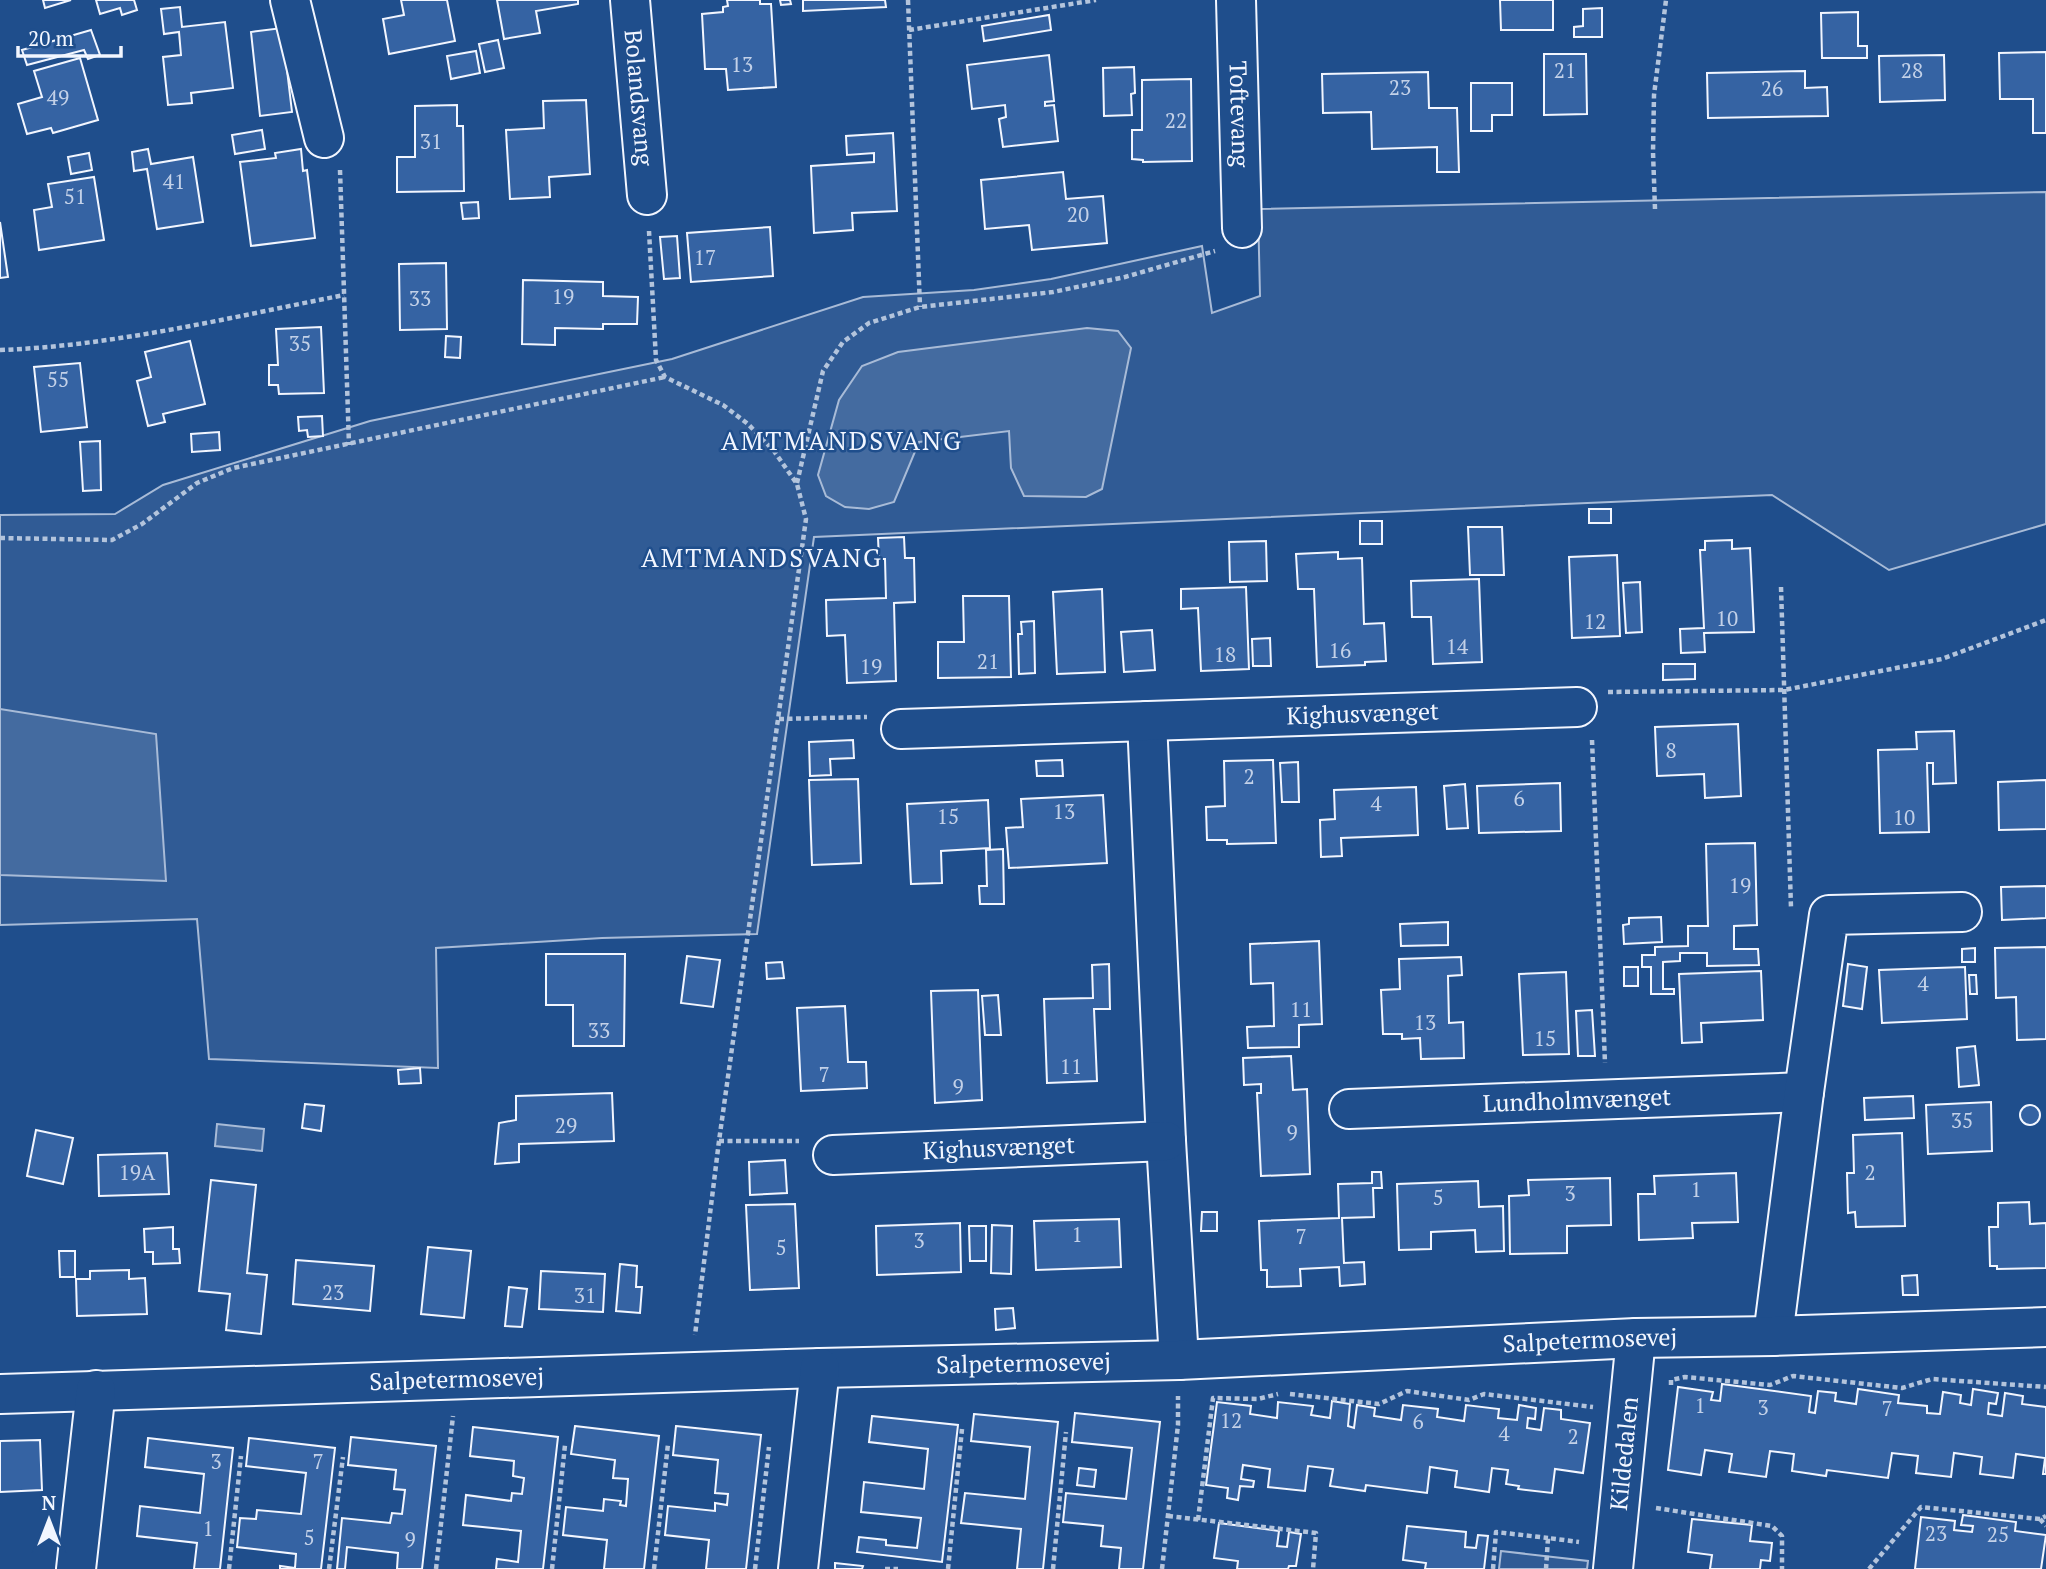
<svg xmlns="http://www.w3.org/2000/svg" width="2046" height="1569" viewBox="0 0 2046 1569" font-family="'PT Serif',serif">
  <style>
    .built { fill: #305b95; stroke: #a8bbd7; stroke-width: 2 }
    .water { fill: #446ba0; stroke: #a8bbd7; stroke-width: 2 }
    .building { fill: #3563a3; stroke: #f2f6ff; stroke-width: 2 }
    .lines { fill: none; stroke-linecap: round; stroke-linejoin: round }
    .minor-casing { stroke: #f2f6ff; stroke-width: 42 }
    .path { stroke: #b3c4dc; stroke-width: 4.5; stroke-dasharray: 5 3.5; stroke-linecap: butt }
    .minor { stroke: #1f4e8c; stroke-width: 38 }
    .labels { text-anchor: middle; stroke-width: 5; stroke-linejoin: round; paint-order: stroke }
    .number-label { font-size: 21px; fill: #c3d1e8 }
    .street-label { font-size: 24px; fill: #f2f6ff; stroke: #1f4e8c }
    .neighbourhood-label { font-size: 26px; letter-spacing: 2px; fill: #f2f6ff; stroke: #1f4e8c }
  </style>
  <rect width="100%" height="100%" fill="#1f4e8c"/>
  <path class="built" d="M2046 192V524L1889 570 1772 495 814 537 757 934 602 938 436 948 438 1068 209 1059 197 919 0 925V515L115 514 163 485 370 421 672 359 863 297 974 290 1051 279 1202 246 1212 313 1260 296 1258 209Z
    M1501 1551 1588 1561 1587 1569H1499Z"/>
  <path class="water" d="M1087 328 1118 331 1131 348 1102 489 1086 497 1024 496 1011 468 1009 431 919 442 894 502 869 509 845 507 826 496 818 475 839 400 862 366 898 352Z
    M0 709 156 734 166 881 0 875Z
    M217 1124 264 1129 262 1151 215 1146Z"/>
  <path class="building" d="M43 0H71L45 8Z
    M96 0H134L137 10 122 15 120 8 100 14Z
    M401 0H447L455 41 389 54 383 19 404 15Z
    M497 0H578V4L536 11 540 33 504 39Z
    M727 0H760V4H771L776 87 728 90 726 69H705L702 14 723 12V7L728 6Z
    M780 0H790L791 4 781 5Z
    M803 0H885L886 7 803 11Z
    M1500 0H1553V30H1501Z
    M180 7 182 27 225 22 233 88 191 93 192 103 168 105 163 57 181 55 179 32 164 34 161 9Z
    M1602 8V37H1574V27L1583 26V9Z
    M1858 12V46H1867V58H1822L1821 13Z
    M1049 15 1051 30 984 41 982 26Z
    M282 28 292 112 260 116 251 32Z
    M91 30 100 55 88 59 84 50 27 65 22 50Z
    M498 40 504 68 485 72 479 44Z
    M476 51 480 73 451 79 447 56Z
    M2046 52V133H2033V99H2000L1999 53Z
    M1544 54H1586L1587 114 1544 115Z
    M1049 55 1054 101 1045 102V106L1054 105 1058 141 1003 147 999 119 1006 117 1005 105 972 109 967 65Z
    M1944 55 1945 100 1880 102 1879 56Z
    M80 58 98 120 53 133 51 128 27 134 18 104 42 97 34 71Z
    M1134 67 1135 93 1131 94 1132 115 1104 116 1103 68Z
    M1805 71V88L1827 87 1828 116 1708 118 1707 73Z
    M1428 72 1429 108H1457L1459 172H1437V147L1372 149 1371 112 1323 113 1322 74Z
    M1191 79 1192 161 1143 162V160L1132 159V130H1142V80Z
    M1471 83H1512V115H1492V131H1471Z
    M586 100 590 174 549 177 550 197 510 199 506 130 544 128 543 101Z
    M457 105V126H463L464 191 397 192V157H415V106Z
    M262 130 265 149 235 154 232 135Z
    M893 133 897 211 852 213 853 230 814 233 811 166 874 162V153L847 155 846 136Z
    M148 149 151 164 193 157 203 222 157 229 147 169 134 171 132 152Z
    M301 149 303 171 307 170 315 238 251 246 240 162 276 158 275 153Z
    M89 153 92 170 71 174 68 157Z
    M1063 172 1066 199 1103 196 1107 243 1032 250 1029 225 985 229 981 180Z
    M94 177 104 240 39 250 34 210 52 207 48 184Z
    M478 202 479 218 463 219 461 203Z
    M0 222 8 277 0 278Z
    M770 227 773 276 691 282 687 233Z
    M677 236 680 278 664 279 660 237Z
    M446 263 447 329 400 330 399 264Z
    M523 280 603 282V296L638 297 637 324H603V329L555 328V345L522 344Z
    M321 327 324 393 279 394 278 385H269V365H278L276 329Z
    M446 336 461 337 460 358 445 357Z
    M190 341 205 404 163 414 165 422 148 426 137 381 151 377 145 352Z
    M80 363 87 427 41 432 34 367Z
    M322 416 323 436 308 437 307 430 299 431 298 417Z
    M219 432 220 450 192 452 191 434Z
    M100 441 101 490 83 491 80 442Z
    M1589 509H1611V523H1589Z
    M1360 521H1382V544H1360Z
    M1468 527H1502L1504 575H1470Z
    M904 537 905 558H914L915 602 894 603 896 681 847 683 845 635 827 636 826 600 886 598 885 559H879L878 538Z
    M1732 540V549L1750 548 1754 632 1704 633 1705 652 1681 653 1680 629 1704 628 1700 550H1705V541Z
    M1266 541 1267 581 1230 582 1229 542Z
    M1338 552V559L1362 558 1364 624 1384 623 1386 661 1365 662V665L1317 667 1314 589H1298L1296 554Z
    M1617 555 1620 636 1572 638 1569 557Z
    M1479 579 1482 662 1433 664 1431 617H1412L1411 581Z
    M1640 582 1642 632 1626 633 1623 583Z
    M1246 587 1249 669 1201 671 1198 608 1181 609V589Z
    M1102 589 1105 672 1057 674 1053 592Z
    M963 596H1009L1011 677 938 678V642H964Z
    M1034 621 1035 673 1019 674 1018 634H1022L1021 622Z
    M1152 630 1155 670 1124 672 1121 632Z
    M1270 638 1271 666H1253L1252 639Z
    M1663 664H1695V679L1663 680Z
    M1738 724 1741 796 1705 798 1704 774 1657 776 1655 727Z
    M1954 731 1956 783 1933 784V763H1927L1929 832 1880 833 1878 750 1917 749 1916 732Z
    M853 740 854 758 830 759 831 775 810 776 809 742Z
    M1062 760 1063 776H1037L1036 761Z
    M1273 760 1276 843 1227 844V840H1207L1206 807 1225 806 1224 761Z
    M1298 762 1299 802H1282L1280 763Z
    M858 779 861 863 812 865 809 780Z
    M2046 780V829L1999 830 1998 782Z
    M1560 783 1561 831 1479 833 1477 786Z
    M1465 784 1468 828 1447 829 1444 786Z
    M1416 787 1418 835 1341 838 1342 856 1321 857 1320 820 1335 819 1334 790Z
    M1103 795 1107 863 1009 868 1006 828 1023 827 1021 799Z
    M988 800 990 848 941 851 942 883 911 884 907 804Z
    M1755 843 1757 925 1734 926V949H1758L1759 965 1707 966V953H1680V961L1663 962V989H1674V994H1651V967H1642V955H1655V947L1688 946V926H1708L1706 844Z
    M1003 849 1004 904H980L979 886H987L986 850Z
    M2046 886V918L2002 920 2001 887Z
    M1661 917 1662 942 1624 944 1623 925 1629 924V918Z
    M1448 922V945L1401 946 1400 924Z
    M1319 941 1322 1024 1299 1025V1047L1248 1048 1247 1027 1274 1026 1273 983 1251 984 1250 944Z
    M2046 947V1039L2017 1040 2016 997 1996 998 1995 948Z
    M1975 948V962H1962V949Z
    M546 954H625L624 1046H573V1005H546Z
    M687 956 720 960 713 1007 681 1003Z
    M1461 957 1462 975 1448 976 1449 1023 1463 1022 1464 1058 1421 1059 1420 1038 1402 1039V1034H1383L1381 990 1400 989 1399 959Z
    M782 962 784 978 767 979 766 963Z
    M1109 964 1110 1009H1094L1097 1081 1047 1083 1044 999 1093 998 1092 965Z
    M1848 964 1867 967 1862 1009 1843 1006Z
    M1624 967H1638V986H1624Z
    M1965 967 1967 1019 1882 1023 1879 970Z
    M1761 971 1763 1020 1701 1023 1702 1042 1682 1043 1679 974Z
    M1566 972 1569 1054 1523 1055 1519 974Z
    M1969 975H1976L1977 994H1970Z
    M978 990 982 1100 935 1103 931 991Z
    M998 995 1001 1035H985L982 996Z
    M845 1006 848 1062H866L867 1088 801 1091 797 1008Z
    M1592 1010 1595 1056H1578L1576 1011Z
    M1975 1046 1979 1085 1959 1087 1957 1048Z
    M1291 1056 1293 1090 1307 1089 1310 1174 1261 1176 1257 1093H1261V1084L1244 1085 1243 1058Z
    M420 1068 421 1083 399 1084 398 1070Z
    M612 1093 614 1141 519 1144V1162L495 1164 499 1123 516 1120V1096Z
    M1913 1096 1914 1118 1865 1120 1864 1098Z
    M1991 1102 1992 1151 1928 1154 1926 1105Z
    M305 1104 324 1106 321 1131 302 1128Z
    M2020 1115a10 10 0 1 1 20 0a10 10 0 1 1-20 0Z
    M36 1130 73 1138 63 1184 27 1176Z
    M1902 1133 1905 1226 1856 1227 1855 1212 1848 1213 1847 1173H1854L1853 1135Z
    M167 1153 169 1194 99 1196 98 1155Z
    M785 1160 787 1193 750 1195 749 1162Z
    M1372 1172H1381L1382 1188H1373L1374 1217 1342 1218 1344 1263 1364 1262 1365 1284 1340 1286 1339 1267 1300 1269 1301 1286 1267 1287V1270H1261L1259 1221 1339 1218 1338 1184 1372 1183Z
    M1736 1173 1738 1222 1692 1223 1693 1238 1639 1240 1638 1194H1655L1654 1176Z
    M1610 1178 1611 1225 1567 1226V1253L1510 1254 1509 1196 1529 1195 1528 1180Z
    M211 1180 256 1185 247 1273 267 1275 261 1334 226 1330 230 1294 199 1291Z
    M1478 1181 1479 1207 1503 1206 1504 1251 1476 1252 1475 1230 1431 1232V1249L1399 1250 1397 1184Z
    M2029 1202 2030 1224 2046 1223V1268L1997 1269V1266H1990L1989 1227H1998V1203Z
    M795 1204 799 1288 750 1290 746 1205Z
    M1202 1212H1217V1231H1201Z
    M1119 1219 1121 1267 1036 1270 1034 1221Z
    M960 1223 961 1272 877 1275 876 1226Z
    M992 1225 1012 1226 1011 1274 991 1273Z
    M969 1226H986V1261H970Z
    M173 1227V1249H179L180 1263 153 1264V1252H145L144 1229Z
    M428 1247 471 1251 464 1318 421 1314Z
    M59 1251H75V1277H60Z
    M296 1260 374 1266 370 1311 293 1304Z
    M620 1264 637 1266 636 1287H642L640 1313 616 1311Z
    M129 1270V1279L145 1278 147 1314 77 1316 76 1279H90V1271Z
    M541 1271 605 1274 603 1312 539 1309Z
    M1917 1275 1918 1295H1903L1902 1276Z
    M509 1287 527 1289 522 1327 505 1326Z
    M1013 1308 1015 1328 996 1330 995 1309Z
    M1722 1384 1811 1396 1809 1412 1815 1413 1818 1391 1836 1393 1835 1401 1856 1404 1858 1389 1899 1395 1898 1403 1927 1406V1413L1940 1414 1943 1392 1961 1395 1960 1403 1971 1405 1973 1389 1998 1393 1996 1404 1989 1403 1988 1414 2002 1416 2005 1393 2023 1396 2022 1404 2046 1407V1474H2043L2045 1458 2016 1454 2013 1478 1980 1474 1982 1457 1954 1453 1951 1477 1916 1473 1918 1456 1892 1453 1888 1478 1827 1470 1826 1476 1792 1471 1794 1454 1770 1451 1766 1477 1729 1472 1732 1454 1705 1450 1701 1475 1668 1470 1678 1387 1713 1392 1711 1400 1720 1401Z
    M1332 1401 1350 1404 1348 1426 1354 1428 1357 1405 1375 1408 1374 1416 1401 1420 1403 1405 1438 1409 1437 1417 1464 1421 1466 1405 1499 1409 1498 1418 1517 1420 1519 1405 1536 1408 1535 1419 1528 1418 1527 1428 1541 1430 1544 1408 1561 1410V1419L1590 1423 1583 1473 1555 1469 1552 1493 1518 1489 1519 1486 1506 1484 1508 1470 1492 1468 1489 1492 1455 1487 1457 1471 1430 1467 1427 1493 1366 1485 1365 1491 1330 1486 1333 1469 1308 1466 1305 1491 1268 1487 1270 1469 1243 1465 1241 1479 1254 1481 1253 1487 1240 1486 1238 1500 1227 1498 1228 1488 1206 1485 1217 1402 1251 1406 1250 1414 1277 1418 1278 1402 1313 1406 1311 1415 1330 1418Z
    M1075 1413 1160 1422 1143 1569H1119L1121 1548 1101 1546 1103 1526 1063 1522 1066 1493 1126 1499 1132 1448 1072 1442Z
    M974 1414 1058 1422 1043 1569H1017L1021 1529 961 1523 965 1493 1025 1499 1030 1447 971 1441Z
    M872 1416 958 1425 942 1562 857 1552 859 1537 886 1540V1545L917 1548 921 1518 861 1512 864 1482 924 1489 928 1449 869 1442Z
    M575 1426 659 1436 644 1569H604L607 1540 563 1535 566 1507 603 1511 604 1499 621 1501 620 1505 626 1506 628 1479 613 1478 615 1460 571 1454Z
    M676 1426 761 1435 746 1569H706L709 1540 665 1535 668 1506 715 1511V1503L727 1505 728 1494 715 1493 718 1460 673 1455Z
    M473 1427 558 1437 543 1569H496L497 1559 518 1562 521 1531 463 1525 466 1495 511 1501 512 1493 522 1494 524 1478 513 1476 514 1461 470 1456Z
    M351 1437 436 1446 422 1569H397L398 1553 347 1547 345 1569H337L342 1518 390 1523 392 1513 402 1514 405 1490 394 1489 396 1470 348 1465Z
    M148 1438 233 1448 220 1569H194L197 1543 137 1536 140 1506 200 1513 204 1474 145 1467Z
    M249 1438 335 1448 321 1569H280V1566L295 1568 296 1554 237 1547 240 1518 256 1519 257 1510 301 1514 306 1473 246 1466Z
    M40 1440 42 1490 0 1492V1441Z
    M1079 1468 1096 1470 1094 1487 1077 1485Z
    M1963 1515 2016 1522 2015 1531 2046 1535 2041 1569H1915L1921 1517 1955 1521 1954 1530 1972 1532 1973 1526 1961 1525Z
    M1692 1519 1752 1525 1750 1541 1772 1543 1770 1561 1761 1560 1760 1569H1710L1712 1555 1688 1552Z
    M1219 1523 1279 1531 1277 1546 1287 1547 1289 1532 1301 1534 1296 1566H1289L1288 1569H1237L1238 1561 1214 1558Z
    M1407 1526 1466 1532 1465 1547 1476 1548 1478 1535 1488 1536 1484 1569H1425L1426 1563 1403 1560Z
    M835 1563 863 1566 862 1569H835Z"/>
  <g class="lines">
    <g class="minor-casing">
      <g id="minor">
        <path d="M290 0 324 138"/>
        <path id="s1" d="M630 0 647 195"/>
        <path id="s2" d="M1236 0 1242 228"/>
        <path d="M1147 721 1166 1141 1179 1360"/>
        <path id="s3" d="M901 729 1577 707"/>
        <path id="s4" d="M1349 1109 1804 1092"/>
        <path id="s5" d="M833 1155 1166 1141"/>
        <path d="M1773 1336 1804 1092 1829 915 1962 912"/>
        <path id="s6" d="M0 1394 820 1368 1179 1360 1636 1338 1773 1336 2046 1327"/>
        <path d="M76 1569 96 1390"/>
        <path d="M798 1569 820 1368"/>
        <path id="s7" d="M1613 1569 1636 1338"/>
      </g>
    </g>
    <path class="path" d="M908 0 920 307
      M909 30 1096 0
      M340 170 349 445
      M1655 209 1653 152 1654 95 1666 0
      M649 231 656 360 665 377 723 405 748 424 774 451 797 484 806 519 719 1141 695 1335
      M0 350C114 346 232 317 344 295
      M797 483 823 371 843 342 869 323 920 307 1053 292 1125 277 1215 251
      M0 538 112 540 142 524 197 483 233 468 665 377
      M1781 587 1791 908
      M1608 692 1784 690 1942 659 2046 620
      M779 719 867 717
      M1592 740 1605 1063
      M719 1141H799
      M1671 1385V1380L1685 1377 1770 1385 1793 1376 1902 1388 1932 1379 2046 1387
      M1290 1394 1379 1404 1407 1391 1469 1400 1484 1394 1593 1407
      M1656 1508 1772 1526 1782 1536V1569
      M1168 1516 1316 1533 1313 1569
      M2040 1519 2046 1526
      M1198 1520 1213 1398 1258 1399 1278 1394
      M229 1569 241 1456
      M329 1569 343 1457
      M436 1569 453 1416
      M552 1569 565 1445
      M654 1569 668 1444
      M755 1569 769 1447
      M885 1569H898
      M948 1569 962 1429
      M1053 1569 1066 1432
      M1162 1569 1178 1425V1396
      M1493 1569 1496 1532 1548 1538
      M1546 1569 1548 1538 1579 1542
      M1869 1569 1921 1507 2040 1519 2046 1516"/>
    <use href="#minor" class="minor"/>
  </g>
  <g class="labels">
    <g class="number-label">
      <text x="742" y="72">13</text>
      <text x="1565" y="78">21</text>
      <text x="1912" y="78">28</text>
      <text x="1400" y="95">23</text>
      <text x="1772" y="96">26</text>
      <text x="58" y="105">49</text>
      <text x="1176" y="128">22</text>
      <text x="431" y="149">31</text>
      <text x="174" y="189">41</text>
      <text x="75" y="204">51</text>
      <text x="1078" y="222">20</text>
      <text x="705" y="265">17</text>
      <text x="563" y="304">19</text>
      <text x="420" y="306">33</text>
      <text x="300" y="351">35</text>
      <text x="58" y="387">55</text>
      <text x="1727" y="626">10</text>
      <text x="1595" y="629">12</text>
      <text x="1457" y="654">14</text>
      <text x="1340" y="658">16</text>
      <text x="1225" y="662">18</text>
      <text x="988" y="669">21</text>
      <text x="871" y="674">19</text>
      <text x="1671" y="758">8</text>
      <text x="1249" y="784">2</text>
      <text x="1519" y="806">6</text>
      <text x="1376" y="811">4</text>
      <text x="1064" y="819">13</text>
      <text x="948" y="824">15</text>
      <text x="1904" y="825">10</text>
      <text x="1740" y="893">19</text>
      <text x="1923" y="991">4</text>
      <text x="1301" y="1017">11</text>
      <text x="1425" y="1030">13</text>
      <text x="599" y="1038">33</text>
      <text x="1545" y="1046">15</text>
      <text x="1071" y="1074">11</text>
      <text x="824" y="1082">7</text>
      <text x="958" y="1094">9</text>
      <text x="1962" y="1128">35</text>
      <text x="566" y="1133">29</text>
      <text x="1292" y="1140">9</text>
      <text x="137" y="1180">19A</text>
      <text x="1870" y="1180">2</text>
      <text x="1696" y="1197">1</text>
      <text x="1570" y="1201">3</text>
      <text x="1438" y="1205">5</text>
      <text x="1077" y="1242">1</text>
      <text x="1301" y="1244">7</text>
      <text x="919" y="1248">3</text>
      <text x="781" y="1255">5</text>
      <text x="333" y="1300">23</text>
      <text x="585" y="1303">31</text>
      <text x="1700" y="1413">1</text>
      <text x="1763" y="1415">3</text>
      <text x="1887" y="1416">7</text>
      <text x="1231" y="1428">12</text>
      <text x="1418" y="1429">6</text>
      <text x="1504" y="1441">4</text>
      <text x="1573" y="1444">2</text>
      <text x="216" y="1469">3</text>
      <text x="318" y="1469">7</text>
      <text x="208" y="1536">1</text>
      <text x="1936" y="1541">23</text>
      <text x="1998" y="1542">25</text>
      <text x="309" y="1545">5</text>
      <text x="410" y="1547">9</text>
    </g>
    <g class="street-label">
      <text dy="8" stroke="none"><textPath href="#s1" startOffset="98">Bolandsvang</textPath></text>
      <text dy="8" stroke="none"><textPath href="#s2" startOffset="114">Toftevang</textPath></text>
      <text dy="8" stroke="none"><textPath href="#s3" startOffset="462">Kighusvænget</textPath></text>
      <text dy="8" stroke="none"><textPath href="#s4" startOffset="228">Lundholmvænget</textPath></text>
      <text dy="8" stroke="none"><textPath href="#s5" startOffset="166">Kighusvænget</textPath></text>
      <text dy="8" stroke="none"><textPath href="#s6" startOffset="1591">Salpetermosevej</textPath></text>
      <text dy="8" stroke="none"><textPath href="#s6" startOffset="1024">Salpetermosevej</textPath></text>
      <text dy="8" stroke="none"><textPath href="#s6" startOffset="457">Salpetermosevej</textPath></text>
      <text dy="8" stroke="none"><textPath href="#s7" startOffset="116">Kildedalen</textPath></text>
    </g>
    <g class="neighbourhood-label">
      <text x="842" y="450">AMTMANDSVANG</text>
      <text x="762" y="567">AMTMANDSVANG</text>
    </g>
  </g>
  <g transform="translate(49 1520)" stroke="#1f4e8c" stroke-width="5" paint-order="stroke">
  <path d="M0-5L12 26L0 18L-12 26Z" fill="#f2f6ff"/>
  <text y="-10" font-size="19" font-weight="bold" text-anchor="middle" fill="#f2f6ff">N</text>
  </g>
  <path d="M18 46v10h103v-10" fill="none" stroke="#f2f6ff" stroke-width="3.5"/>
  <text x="28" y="46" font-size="21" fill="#f2f6ff" stroke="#1f4e8c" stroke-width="5" paint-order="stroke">20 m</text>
</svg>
